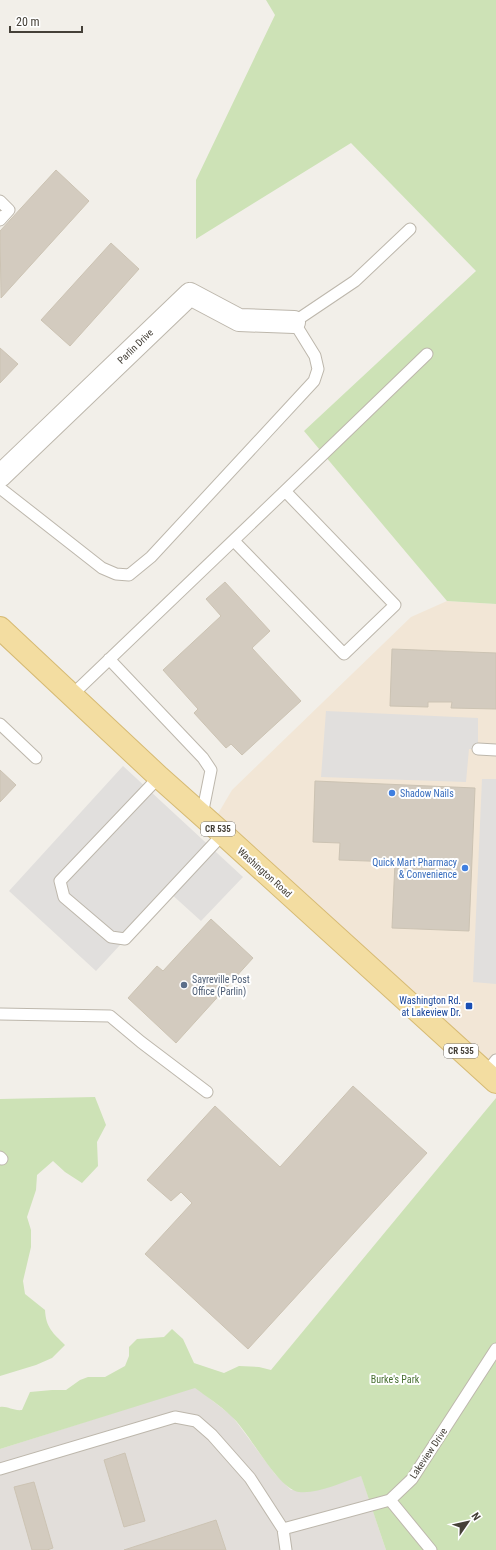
<svg xmlns="http://www.w3.org/2000/svg" width="496" height="1550" viewBox="0 0 496 1550" font-family="'Roboto Condensed',sans-serif">
  <style>
    .commercial { fill: #f2e6d6 }
    .industrial { fill: #e2deda }
    .green { fill: #cde2b6 }
    .parking { fill: #e1dfdd }
    .building { fill: #d3cbbf; stroke: #ccc3b3 }
    .lines { fill: none; stroke-linecap: round; stroke-linejoin: round }
    .lane-casing { stroke: #bdb7ac; stroke-width: 13 }
    .street-casing { stroke: #bdb7ac; stroke-width: 24 }
    .primary-casing { stroke: #d6ba73; stroke-width: 24 }
    .lane { stroke: #fff; stroke-width: 11 }
    .street { stroke: #fff; stroke-width: 22 }
    .primary { stroke: #f3dda1; stroke-width: 22 }
    .shop-dot { fill: #3f7fe0; stroke: #fff; stroke-width: 1.5 }
    .service-dot { fill: #5c6f8a; stroke: #fff; stroke-width: 1.5 }
    .transit-dot { fill: #1a4fb4; stroke: #fff; stroke-width: 1.5 }
    .labels { text-anchor: middle; stroke-width: 4; stroke-linejoin: round; paint-order: stroke }
    .shield { fill: #fff; stroke: #7d7974; stroke-width: 1 }
    .shield-label { font-size: 9px; font-weight: bold; fill: #454038 }
    .street-label { font-size: 10px; fill: #454038; stroke: #fff }
    .shop-label { font-size: 10px; fill: #366cbe; stroke: #fff; text-anchor: start }
    .service-label { font-size: 10px; fill: #4e5e75; stroke: #fff; text-anchor: start }
    .transit-label { font-size: 10px; fill: #164399; stroke: #fff; text-anchor: end }
    .park-label { font-size: 10px; fill: #487032; stroke: #fff }
  </style>
  <rect width="100%" height="100%" fill="#f2efe9"/>
  <path class="commercial" d="M447 601 496 604V1083L212 824 232 790 411 617Z"/>
  <path class="industrial" d="M195 1387 232 1416 275 1474 291 1490 332 1486 361 1475 386 1550H0V1449Z"/>
  <path class="green" d="M266 0H496V604L447 601 304 431 476 271 351 143 196 239V180L275 15Z
    M95 1097 106 1125 97 1142 98 1166 82 1183 65 1172 53 1161 37 1175 36 1190 27 1217 31 1230V1247L23 1281 25 1294 45 1310C46 1328 53 1333 65 1345L52 1358 36 1365 0 1376V1099Z
    M496 1098V1550H386L361 1476C343 1482 318 1494 299 1492 277 1489 249 1431 231 1416 220 1405 207 1397 195 1388L0 1449V1407C8 1406 13 1411 22 1410L30 1392 52 1390H66L80 1380 88 1377H105L125 1366 129 1356V1347L137 1339 164 1337 172 1329 183 1339 194 1363 224 1373 239 1366 259 1367 271 1370Z"/>
  <path class="parking" d="M326 711 478 718V749H469L466 782 321 777Z
    M123 766 243 877 201 921 169 892 96 971 9 891Z
    M482 779H496V984L473 982Z"/>
  <path class="building" d="M56 170 89 201 1 298 0 231Z
    M111 243 139 269 70 346 41 320Z
    M0 348 18 364 0 383Z
    M225 582 270 631 252 648 301 701 242 755 231 744 226 748 194 713 198 709 163 670 221 616 206 599Z
    M392 649 496 653V709L451 708 452 702H428V707L390 706Z
    M0 770 16 785 0 802Z
    M315 781 475 788 469 931 392 928 395 862 339 860 340 843 313 842Z
    M211 919 253 958 176 1043 128 998 157 966 163 971Z
    M353 1086 427 1153 248 1349 145 1254 192 1203 181 1192 171 1201 147 1180 215 1106 280 1167Z
    M125 1453 145 1521 124 1527 104 1460Z
    M34 1482 53 1548 47 1550H32L14 1487Z
    M216 1520 226 1550H124Z"/>
  <g class="lines">
    <g class="lane-casing">
      <path id="lane" d="M0 201 9 210 0 220
        M0 488 102 568 116 574 129 575 151 557 314 381 318 369 315 356 294 322 355 281 410 229
        M285 491 427 354
        M109 659 203 758 211 770 202 815
        M72 695 285 491 395 605 344 654 234 541
        M0 724 36 758
        M478 749 496 750
        M159 777 60 881 64 897 111 937 125 939 223 834
        M0 1014 110 1016 141 1042 207 1092
        M486 1073 496 1060
        M0 1157 2 1159
        M0 1469 175 1417 196 1421 212 1435 250 1478 283 1529 286 1550
        M283 1529 390 1500
        M431 1550 390 1500 412 1479 496 1349"/>
    </g>
    <g class="street-casing">
      <path id="street" d="M0 476 190 294 239 320 294 322"/>
    </g>
    <g class="primary-casing">
      <path id="primary" d="M0 628 159 777 223 834 496 1082"/>
    </g>
    <use href="#lane" class="lane"/>
    <use href="#street" class="street"/>
    <use href="#primary" class="primary"/>
  </g>
  <g class="shop-dot">
    <circle cx="392" cy="793" r="4"/>
    <circle cx="465" cy="868" r="4"/>
  </g>
  <circle class="service-dot" cx="184" cy="985" r="4"/>
  <rect class="transit-dot" x="465" y="1002" width="8" height="8" rx="2"/>
  <g class="labels">
    <g class="shield">
      <rect x="201" y="822" width="34" height="14" rx="3"/>
      <rect x="444" y="1044" width="34" height="14" rx="3"/>
    </g>
    <g class="shield-label">
      <text x="218" y="832">CR 535</text>
      <text x="461" y="1054">CR 535</text>
    </g>
    <g class="street-label">
      <text transform="translate(135 346) rotate(-44)" y="4">Parlin Drive</text>
      <text transform="translate(265 872) rotate(42)" y="4">Washington Road</text>
      <text transform="translate(428 1453) rotate(-56)" y="4">Lakeview Drive</text>
    </g>
    <g class="shop-label">
      <text x="400" y="797">Shadow Nails</text>
      <text x="457" y="866" text-anchor="end">Quick Mart Pharmacy<tspan x="457" dy="12">&amp; Convenience</tspan></text>
    </g>
    <g class="service-label">
      <text x="192" y="983">Sayreville Post<tspan x="192" dy="12">Office (Parlin)</tspan></text>
    </g>
    <g class="transit-label">
      <text x="461" y="1004">Washington Rd.<tspan x="461" dy="12">at Lakeview Dr.</tspan></text>
    </g>
    <g class="park-label">
      <text x="395" y="1383">Burke's Park</text>
    </g>
  </g>
  <g transform="translate(468 1522) rotate(56)" stroke="#ffffff" stroke-width="3" paint-order="stroke">
  <path d="M0-3L7 15L0 10L-7 15Z" fill="#454038"/>
  <text y="-6" font-size="11" font-weight="bold" text-anchor="middle" fill="#454038">N</text>
  </g>
  <path d="M10 26v6h72v-6" fill="none" stroke="#454038" stroke-width="2"/>
  <text x="16" y="26" font-size="12" fill="#454038" stroke="#ffffff" stroke-width="3" paint-order="stroke">20 m</text>
</svg>
